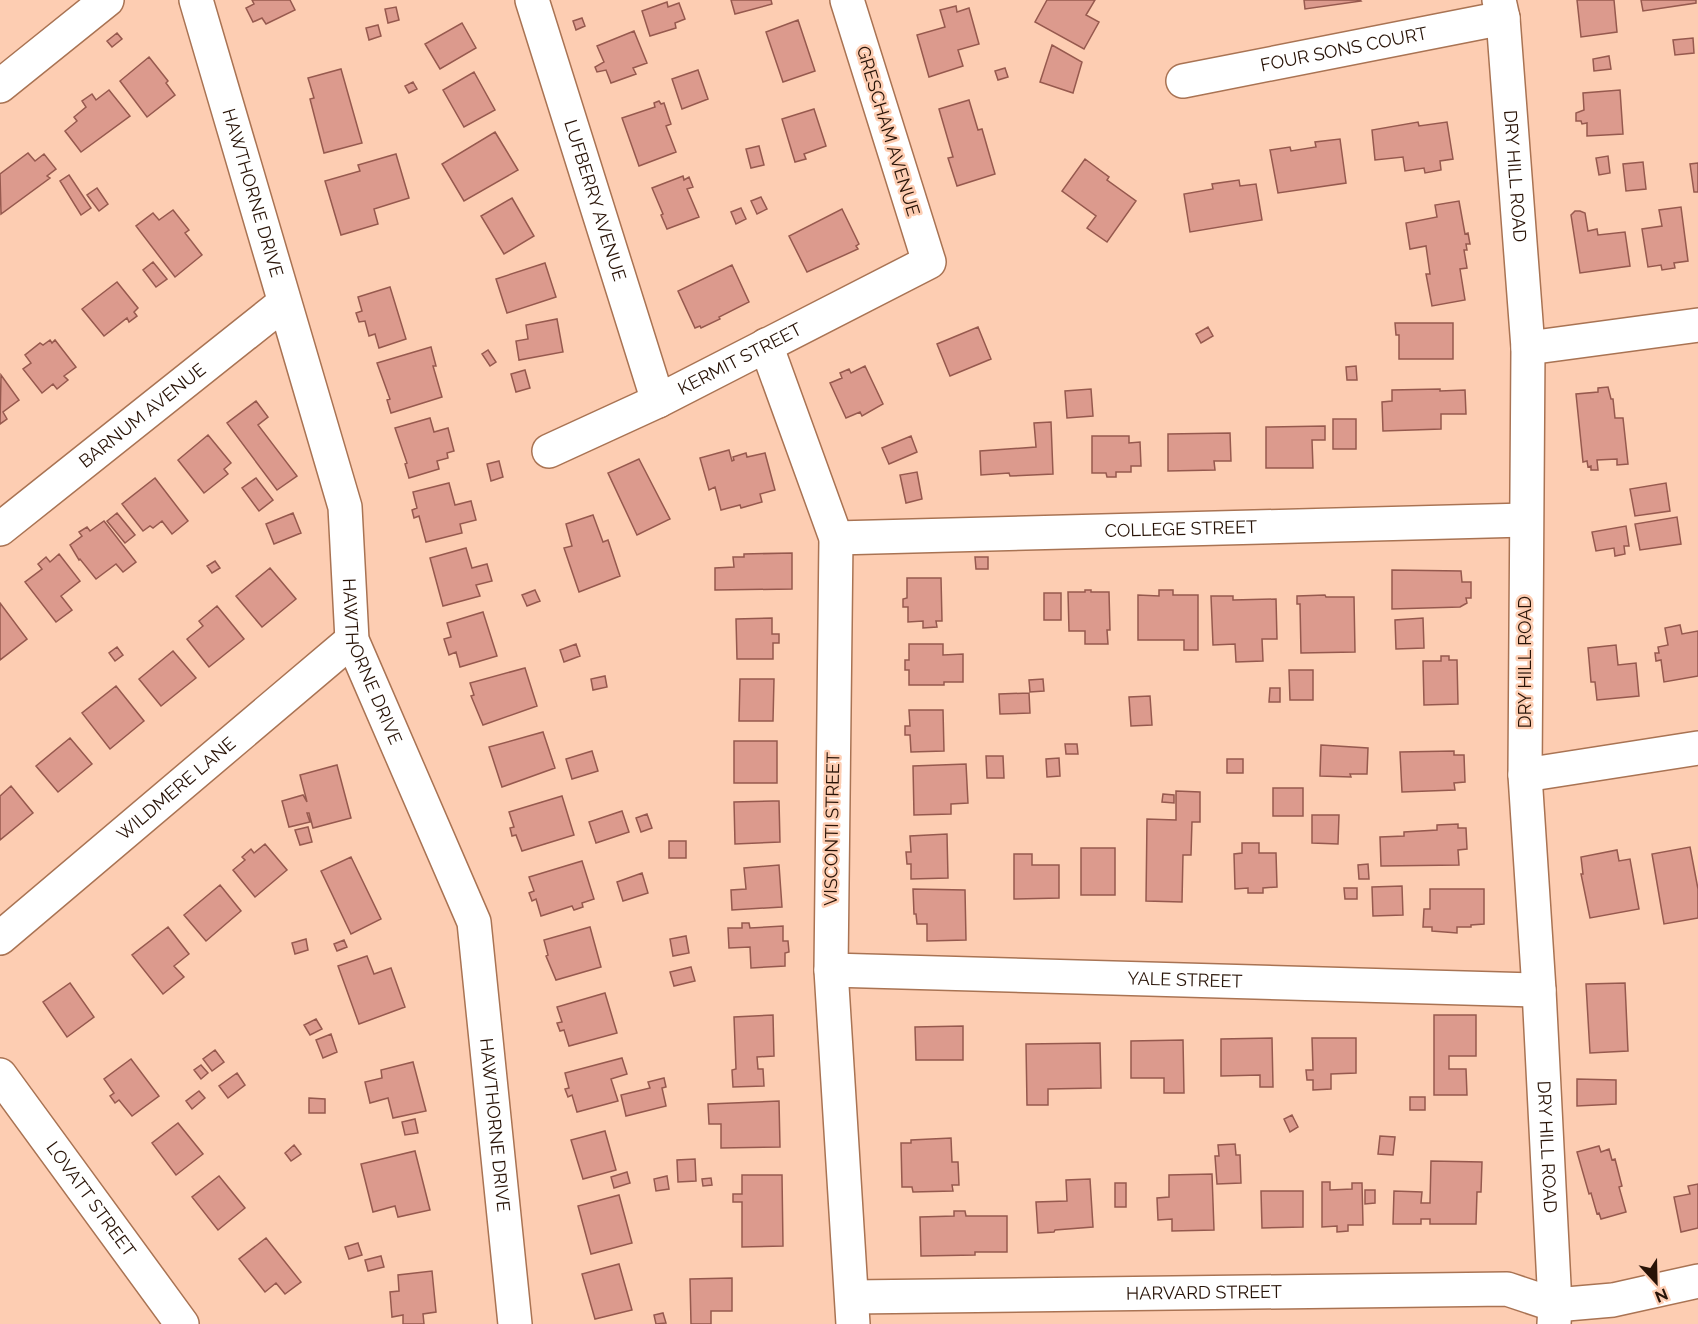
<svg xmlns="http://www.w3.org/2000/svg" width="1698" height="1324" viewBox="0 0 1698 1324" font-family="Raleway,sans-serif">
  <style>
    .building { fill: #dc9a8d; stroke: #96594e; stroke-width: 1.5 }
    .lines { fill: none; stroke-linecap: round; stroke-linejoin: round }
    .street-casing { stroke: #a97353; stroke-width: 36 }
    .street { stroke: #fff; stroke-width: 33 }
    .labels { text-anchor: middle; stroke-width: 5; stroke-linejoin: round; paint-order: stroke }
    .street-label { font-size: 18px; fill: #281307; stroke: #fdcdb2 }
  </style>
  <rect width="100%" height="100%" fill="#fdcdb2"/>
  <path class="building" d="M252 0H290L295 10 266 24 262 18 253 22 246 8 254 4Z
    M731 0H771L772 4 735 14Z
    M1047 0H1095L1086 15 1099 22 1084 49 1035 22Z
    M1304 0H1360L1361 1 1305 9Z
    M1577 0H1614L1617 32 1581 37Z
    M1641 0H1696V3L1643 11Z
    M667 2 668 7 679 3 685 19 675 23 676 28 650 36 642 11Z
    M956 6 957 12 969 8 979 44 958 50 963 66 929 77 917 35 945 27 940 10Z
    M396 7 399 20 388 23 385 9Z
    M582 18 585 26 576 30 573 21Z
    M798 20 815 71 783 82 766 32Z
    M462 23 476 48 440 69 425 44Z
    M378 25 381 36 369 40 366 28Z
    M634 31 647 63 633 68 636 74 611 83 606 70 597 72 595 67 604 62 597 46Z
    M117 33 122 39 112 47 107 41Z
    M1693 38 1694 53 1675 55 1673 40Z
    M1052 45 1082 62 1073 93 1040 82Z
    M1609 56 1611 69 1594 71 1593 59Z
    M149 57 168 81 166 83 175 95 147 117 120 81Z
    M1005 68 1008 77 998 80 995 71Z
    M341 69 362 143 324 153 310 99 314 98 308 78Z
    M698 70 708 99 682 109 672 79Z
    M474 72 495 110 464 127 443 90Z
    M413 82 417 89 409 93 405 86Z
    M109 90 130 116 81 152 65 131 77 121 74 117 86 107 82 101 92 94 96 100Z
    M1620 90 1623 134 1587 136V123L1582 124 1581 121H1576V113L1584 110 1583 93Z
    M969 100 978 130 982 129 995 174 957 186 948 158 953 157 939 109Z
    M659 101 661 104 664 103 671 124 666 126 676 152 639 166 622 118 655 107 654 103Z
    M814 109 826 146 804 154 806 159 795 162 782 119Z
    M1418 122 1419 126 1447 122 1453 159 1440 161 1441 170 1425 173 1424 168 1405 171 1403 157 1375 160 1372 130Z
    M495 132 518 170 464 201 442 164Z
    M1340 139 1346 183 1278 193 1270 150 1290 147 1291 151 1316 147 1315 142Z
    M759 146 764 165 751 168 746 149Z
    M28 153 35 161 44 154 56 169 47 176 50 178 1 214 0 174Z
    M396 154 409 198 374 209 378 224 341 235 325 181 360 171 358 165Z
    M1608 156 1610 173 1599 175 1596 158Z
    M1085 159 1109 177 1107 180 1136 201 1107 242 1087 228 1096 216 1062 191Z
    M1643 162 1646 189 1626 191 1623 164Z
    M1698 163V192H1694L1690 164Z
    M69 175 91 208 81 215 60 181Z
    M683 176 684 180 689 177 693 187 687 189 699 217 667 229 661 215 663 214 652 188Z
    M1239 180 1240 186 1256 184 1262 220 1190 232 1184 194 1213 189 1212 184Z
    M97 188 108 204 99 211 87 195Z
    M761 197 767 209 757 214 751 201Z
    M512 198 534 236 504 254 481 216Z
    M1459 201 1465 234 1468 233 1470 244H1466L1467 250H1464L1467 268 1460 269 1465 300 1432 306 1426 274H1430L1426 246 1410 249 1406 223 1437 217 1435 205Z
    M1681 207 1688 261 1674 263 1675 268 1662 270 1661 265 1648 267 1642 229 1662 226 1659 210Z
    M741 208 746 219 736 224 731 212Z
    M842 209 859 244 856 246 858 249 807 272 789 236Z
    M173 210 189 230 185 233 202 255 175 277 136 226 153 213 159 220Z
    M1575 211H1580L1585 213 1588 231 1597 229 1598 235 1625 232 1630 266 1580 273 1571 215Z
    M153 262 167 279 156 287 143 270Z
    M545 263 556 297 507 313 496 279Z
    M732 265 749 302 719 317 720 319 701 328 700 326 695 328 678 291Z
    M117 282 138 308 134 312 137 316 129 322 127 318 104 336 82 309Z
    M390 287 406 339 379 348 375 334 369 336 365 321 359 322 356 313 362 311 358 297Z
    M557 319 563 352 519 360 516 341 528 339 526 325Z
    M1395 323H1453V359H1399V335H1396Z
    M978 327 991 359 950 376 937 344Z
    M1208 327 1213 336 1201 343 1196 334Z
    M50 340 52 343 55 340 76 367 64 376 68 380 57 389 53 384 42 393 23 369 31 363 25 355 40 343 43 345Z
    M431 347 436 366H433L442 397 391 413 387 400 390 399 377 363Z
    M488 350 496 362 490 366 482 354Z
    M865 366 883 404 862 416 860 412 846 418 830 383 842 378 840 373 849 369 851 373Z
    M1356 366 1357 380H1347L1346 367Z
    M525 370 530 388 516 392 511 374Z
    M1 375 19 400 3 412 7 419 0 424Z
    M1608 387 1611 399H1613L1615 418H1623L1628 464 1617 465V459L1597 460 1598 470H1591V466L1588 467 1587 461 1583 462 1576 394 1598 392V388Z
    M1091 389 1093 416 1067 418 1065 391Z
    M1440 389V391L1465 390 1466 414H1441V429L1383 431 1382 402 1392 401V390Z
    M256 401 268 417 258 425 297 476 277 490 227 423Z
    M430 418 434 432 448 428 454 451 447 453 448 458 437 461 439 469 409 478 405 464 407 463 395 428Z
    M1333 419H1356V449H1333Z
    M1051 422 1053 474 1010 476 1009 473 981 475 980 451 1036 447 1034 423Z
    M1325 426V440H1312L1313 468H1266V427Z
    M1230 433 1231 461H1214L1215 470 1168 471V434Z
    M208 435 231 463 224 469 228 474 204 493 178 460Z
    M911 436 917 452 889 464 882 448Z
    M1092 436H1129V443L1140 442 1141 466H1131V472H1116V477H1107L1106 473H1092Z
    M729 450 732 461 734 460 733 457 746 453 747 457 765 453 775 490 760 494 762 502 741 508 740 505 721 510 715 487 709 490 700 458Z
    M639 459 670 519 637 535 608 473Z
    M499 461 503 477 491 481 487 464Z
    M917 472 922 499 906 503 900 475Z
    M155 478 188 521 172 534 162 521 153 528 150 526 143 531 122 504Z
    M256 478 273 500 259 511 242 488Z
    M449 483 455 505 471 501 476 520 460 524 462 533 426 542 419 516 414 518 412 510 417 508 413 492Z
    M1666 483 1670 511 1635 516 1630 489Z
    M117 513 135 535 125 543 107 521Z
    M293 513 301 533 274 544 266 524Z
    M593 515 603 542 608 540 620 576 579 592 564 548 572 546 566 524Z
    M1677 517 1681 544 1640 550 1635 524Z
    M104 521 136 562 123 572 116 564 96 579 80 559 79 560 70 545 82 536 79 532 87 527 90 531Z
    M1626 526 1629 546H1624L1625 554 1615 556 1614 548 1596 551 1592 532Z
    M466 548 472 568 487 564 492 581 476 585 480 596 443 606 430 558Z
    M792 553V589L715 590V568L734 567 733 557H744V554Z
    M59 554 80 581 61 596 72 610 56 622 25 582 42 569 38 564 46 557 50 562Z
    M975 557H988V569H976Z
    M215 561 220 568 212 573 207 566Z
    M270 568 296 599 262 627 236 596Z
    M1392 570 1461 571 1462 582H1471V598H1466L1467 603 1460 607 1392 609Z
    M907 578H941L942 621H936L937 627 923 628V621L908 622V607H903V599L907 598Z
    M535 590 540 601 527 606 522 595Z
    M1085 590H1091V592H1109L1110 630H1107L1108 644H1085V631H1069L1068 592H1085Z
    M1159 590H1173V595H1198V650H1184V640H1138V595L1159 596Z
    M1044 593H1061V620H1044Z
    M1325 595 1326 597H1354L1355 652 1301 653 1300 604H1297V596Z
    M1211 596H1233V600L1276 599 1277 639H1262L1263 661 1236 662 1235 644 1213 645Z
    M0 603 27 639 0 660Z
    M217 606 244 639 209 667 187 639 203 626 199 621Z
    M483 612 497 656 460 667 456 652 449 655 444 639 451 637 447 623Z
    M772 618V634H779V643H773V659H737L736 619Z
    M1423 618 1424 648 1396 649 1395 620Z
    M1680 625 1682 634 1698 631V676L1664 682 1661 660 1656 661 1655 653H1659L1658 647 1668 645 1665 628Z
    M576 644 580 656 564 662 560 650Z
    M909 644H943V655L963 654V682H944V685H909V670H905V660H909Z
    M1616 645 1618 665 1636 663 1639 696 1597 700 1595 682H1591L1588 648Z
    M117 647 123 655 115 661 109 653Z
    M173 651 196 678 161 706 139 679Z
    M1441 656H1449V660H1457L1458 704 1424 705 1423 661H1441Z
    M525 668 537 706 483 725 471 696 474 695 470 683Z
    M1289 670H1313V700H1290Z
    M605 676 607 687 593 690 591 679Z
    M740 679H774L773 721H739Z
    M1043 679 1044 691 1030 692 1029 680Z
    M116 686 144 721 110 749 82 713Z
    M1270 688H1280V702H1269Z
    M1029 693 1030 713 1000 714 999 694Z
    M1150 696 1152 725 1131 726 1129 697Z
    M909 710H943L944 751 911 752 910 735H905V726H910Z
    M543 732 555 768 502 787 489 747Z
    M70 738 92 764 58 792 36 766Z
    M734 741H777V783H734Z
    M1065 744H1077L1078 754H1066Z
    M1321 745 1368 748 1367 774H1350L1351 777 1320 776Z
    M592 751 598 771 572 779 566 759Z
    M1454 751V755H1464L1465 782 1454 783 1455 790 1402 792 1400 752Z
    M986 756H1003L1004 778H987Z
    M1059 758 1060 776 1047 777 1046 759Z
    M1227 759H1243V773H1227Z
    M966 764 968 803 951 804V814L914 815 913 766Z
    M337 765 351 818 313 828 309 813H307L310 822 289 827 282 801 303 795 307 802 300 775Z
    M11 786 33 813 0 840V796Z
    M1273 788H1303V816H1273Z
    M1176 791 1200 792V822H1192L1191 855H1183L1182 902 1146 901 1147 819 1176 820Z
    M1163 794 1174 795V803L1162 802Z
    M562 796 574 835 522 851 516 835 512 836 510 828 514 827 509 812Z
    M773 801H779L780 842 735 844 734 802Z
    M622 811 629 832 596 843 589 822Z
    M647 814 652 828 641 832 636 818Z
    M1312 815H1339L1338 844 1312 843Z
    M1458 824V828H1466L1467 849 1458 850 1459 865 1381 866 1380 837 1404 836V832L1437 830V825Z
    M308 827 312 842 300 845 295 830Z
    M947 834 948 878 911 879V864H907L906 852H911L910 836Z
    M669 841H686V858H669Z
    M1242 843H1259V853H1276L1277 887 1263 888V893H1248V888L1235 889 1234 854 1242 853Z
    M265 844 287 870 255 897 233 870 245 860 242 857 251 849 254 853Z
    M1690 847 1698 889V918L1664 924 1652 854Z
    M1081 848H1115V895H1081Z
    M1617 850 1619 861 1630 859 1639 909 1590 918 1581 874H1583L1581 857Z
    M1014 854H1032V865H1059V898L1014 899Z
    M351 857 381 919 351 934 321 871Z
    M582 861 594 899 582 903 583 907 574 910 572 906 541 916 536 899 532 901 529 893 534 891 529 877Z
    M1368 864 1369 879H1359L1358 865Z
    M779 865 782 907 732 910 731 890 746 889 744 868Z
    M642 873 648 893 623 901 617 882Z
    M220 885 241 911 206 941 184 915Z
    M1402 886 1403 915 1373 916 1372 887Z
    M1344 888H1357V899H1345Z
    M913 889 965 890 966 940 927 941V924H917L916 914H914Z
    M1430 889H1484V924L1471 925V927H1457V933L1432 931V927H1423L1424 909H1430Z
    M742 923H749L750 928 783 926V941H788L789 952 785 953V966L751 968 750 947 729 948 728 928H742Z
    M168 927 189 954 174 966 184 977 163 994 132 955Z
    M590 927 601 967 556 980 546 956 548 955 544 940Z
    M686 936 689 953 673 956 670 939Z
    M306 939 308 950 295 954 292 943Z
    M344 940 347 947 337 951 334 944Z
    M367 956 374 974 391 968 405 1007 359 1024 338 966Z
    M691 967 695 981 674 986 670 972Z
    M70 983 94 1017 67 1037 43 1002Z
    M1625 983 1628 1051 1590 1053 1586 984Z
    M605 993 617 1033 569 1046 564 1030 560 1031 557 1023 562 1022 557 1007Z
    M773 1015 774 1056 757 1057 758 1069H763L764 1086 733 1087 732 1070 736 1069 734 1017Z
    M1434 1015H1476V1056H1449V1069H1466L1467 1095H1434Z
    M316 1019 322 1029 310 1035 304 1025Z
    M963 1026V1060H916L915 1027Z
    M331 1034 337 1052 323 1058 316 1040Z
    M1272 1038 1273 1087H1260V1075L1221 1076V1039Z
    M1312 1038H1356V1073L1331 1074V1089L1313 1090V1080H1307L1306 1070H1313Z
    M1183 1040 1184 1093H1164V1078H1131V1041Z
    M1100 1043 1101 1088 1048 1089V1105H1027L1026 1044Z
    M215 1050 224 1062 212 1071 203 1059Z
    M622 1058 627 1074 611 1079 618 1101 577 1112 572 1095 568 1097 565 1089 569 1088 565 1073Z
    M131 1059 159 1096 132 1116 119 1100 115 1103 110 1096 114 1093 104 1079Z
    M413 1062 426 1111 393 1118 388 1098 370 1103 365 1082 382 1078 381 1070Z
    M201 1065 208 1073 201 1079 194 1070Z
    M237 1073 245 1085 228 1098 219 1086Z
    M664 1078 666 1087 662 1088 666 1106 626 1116 621 1095 650 1088 648 1082Z
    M1577 1079 1616 1080V1104L1577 1106Z
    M199 1091 205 1098 192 1109 186 1101Z
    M1410 1097H1425V1110H1410Z
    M309 1098 325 1099V1113H309Z
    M779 1101 780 1147 721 1148V1124H709L708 1104Z
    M1292 1115 1298 1127 1290 1132 1284 1119Z
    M415 1119 418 1133 405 1135 402 1122Z
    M178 1123 203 1154 176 1175 152 1143Z
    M605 1131 616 1170 583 1179 571 1140Z
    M1380 1136 1395 1137 1393 1155 1378 1154Z
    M951 1138 952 1162H958L959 1185H952L953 1191 913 1192 912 1187H902L901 1143H911V1140Z
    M1235 1144 1236 1155H1240L1241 1183 1217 1184 1215 1156H1219L1218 1145Z
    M294 1145 301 1154 291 1161 285 1153Z
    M1599 1146 1601 1152 1609 1149 1612 1160 1615 1159 1622 1186 1619 1187 1626 1212 1601 1219 1599 1213 1597 1214 1591 1193 1589 1194 1577 1152Z
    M415 1151 430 1210 398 1217 395 1206 373 1212 361 1164Z
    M695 1159 696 1181 678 1182 677 1160Z
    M1431 1161 1482 1162 1481 1192H1477L1476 1224H1430V1219H1421V1224H1393L1394 1191 1422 1192 1421 1203H1430Z
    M627 1172 630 1183 614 1188 611 1177Z
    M1212 1174 1214 1230 1172 1231V1219L1158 1220 1157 1198 1169 1197V1175Z
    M742 1175H782L783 1246 742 1247V1202H733V1194H742Z
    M219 1176 245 1208 218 1230 192 1197Z
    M667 1176 669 1189 656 1191 654 1179Z
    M711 1178 712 1185 703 1186 702 1179Z
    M1090 1179 1093 1227 1055 1230 1054 1232 1038 1233 1036 1202 1067 1201 1066 1180Z
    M1322 1182H1330V1190L1352 1189V1183H1362L1363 1225H1348V1231L1337 1232V1226L1322 1227Z
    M1115 1183H1126V1207H1115Z
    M1698 1184V1228L1681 1232 1674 1197 1690 1194 1688 1186Z
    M1365 1190H1375V1203L1365 1204Z
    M1261 1191H1303V1227L1262 1228Z
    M619 1195 632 1243 591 1254 578 1206Z
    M954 1211H965L966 1216H1007V1252H975V1255L921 1256 920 1217 954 1216Z
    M266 1238 301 1282 285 1294 276 1283 265 1292 239 1259Z
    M358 1243 362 1255 349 1259 345 1247Z
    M381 1256 384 1267 368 1271 365 1260Z
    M619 1264 632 1310 595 1319 582 1274Z
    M432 1271 436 1312 423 1314 424 1324H403V1315L392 1317 390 1292 399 1291 398 1275Z
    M732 1278V1311H711V1324H691L690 1279Z
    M663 1313 666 1323 656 1324 654 1315Z"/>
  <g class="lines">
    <g class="street-casing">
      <g id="street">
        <path id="s1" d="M196 0 345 507 352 640 474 922 515 1324"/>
        <path id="s2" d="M532 0 658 401"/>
        <path id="s3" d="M1499 0 1503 18 1528 348 1525 775 1539 990 1555 1305 1554 1324"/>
        <path id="s4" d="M1183 81 1503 18"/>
        <path d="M0 86 107 0"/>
        <path d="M766 345 836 538 831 970 853 1324"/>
        <path d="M1528 348 1698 325"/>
        <path id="s5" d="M549 451 658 401 929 262 847 0"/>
        <path id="s6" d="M0 529 284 303"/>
        <path id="s7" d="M836 538 1526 520"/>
        <path d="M1525 775 1698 748"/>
        <path id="s8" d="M0 938 352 640"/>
        <path id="s9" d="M831 970 1539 990"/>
        <path id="s10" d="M0 1075 182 1324"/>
        <path id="s11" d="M852 1297 1507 1289 1555 1305 1613 1300 1698 1281"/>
      </g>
    </g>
    <use href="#street" class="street"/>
  </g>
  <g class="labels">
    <g class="street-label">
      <text dy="6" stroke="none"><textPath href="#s4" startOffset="164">FOUR SONS COURT</textPath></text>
      <text transform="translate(888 131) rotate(73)" y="6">GRESCHAM AVENUE</text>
      <text dy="6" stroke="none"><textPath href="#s3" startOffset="177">DRY HILL ROAD</textPath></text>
      <text dy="6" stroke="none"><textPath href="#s1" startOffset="201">HAWTHORNE DRIVE</textPath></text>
      <text dy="6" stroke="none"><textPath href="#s2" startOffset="210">LUFBERRY AVENUE</textPath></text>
      <text dy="6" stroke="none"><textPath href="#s5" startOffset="212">KERMIT STREET</textPath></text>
      <text dy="6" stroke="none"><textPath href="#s6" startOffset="182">BARNUM AVENUE</textPath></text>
      <text dy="6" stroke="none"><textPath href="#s7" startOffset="345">COLLEGE STREET</textPath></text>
      <text dy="6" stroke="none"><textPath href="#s1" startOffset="687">HAWTHORNE DRIVE</textPath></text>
      <text transform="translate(1525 662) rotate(-90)" y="6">DRY HILL ROAD</text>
      <text dy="6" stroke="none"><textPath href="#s8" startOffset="231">WILDMERE LANE</textPath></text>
      <text transform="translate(832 829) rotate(-89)" y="6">VISCONTI STREET</text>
      <text dy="6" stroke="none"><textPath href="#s9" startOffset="354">YALE STREET</textPath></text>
      <text dy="6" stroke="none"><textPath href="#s1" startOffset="1173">HAWTHORNE DRIVE</textPath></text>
      <text dy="6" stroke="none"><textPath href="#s3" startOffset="1149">DRY HILL ROAD</textPath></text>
      <text dy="6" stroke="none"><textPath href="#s10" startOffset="154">LOVATT STREET</textPath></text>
      <text dy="6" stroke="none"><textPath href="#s11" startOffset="352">HARVARD STREET</textPath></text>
    </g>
  </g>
  <g transform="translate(1656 1282) rotate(158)" stroke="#fdcdb2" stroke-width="4.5" paint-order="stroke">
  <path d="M0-4.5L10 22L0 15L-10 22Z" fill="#281307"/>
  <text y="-9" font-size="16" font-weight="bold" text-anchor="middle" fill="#281307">N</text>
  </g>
</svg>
